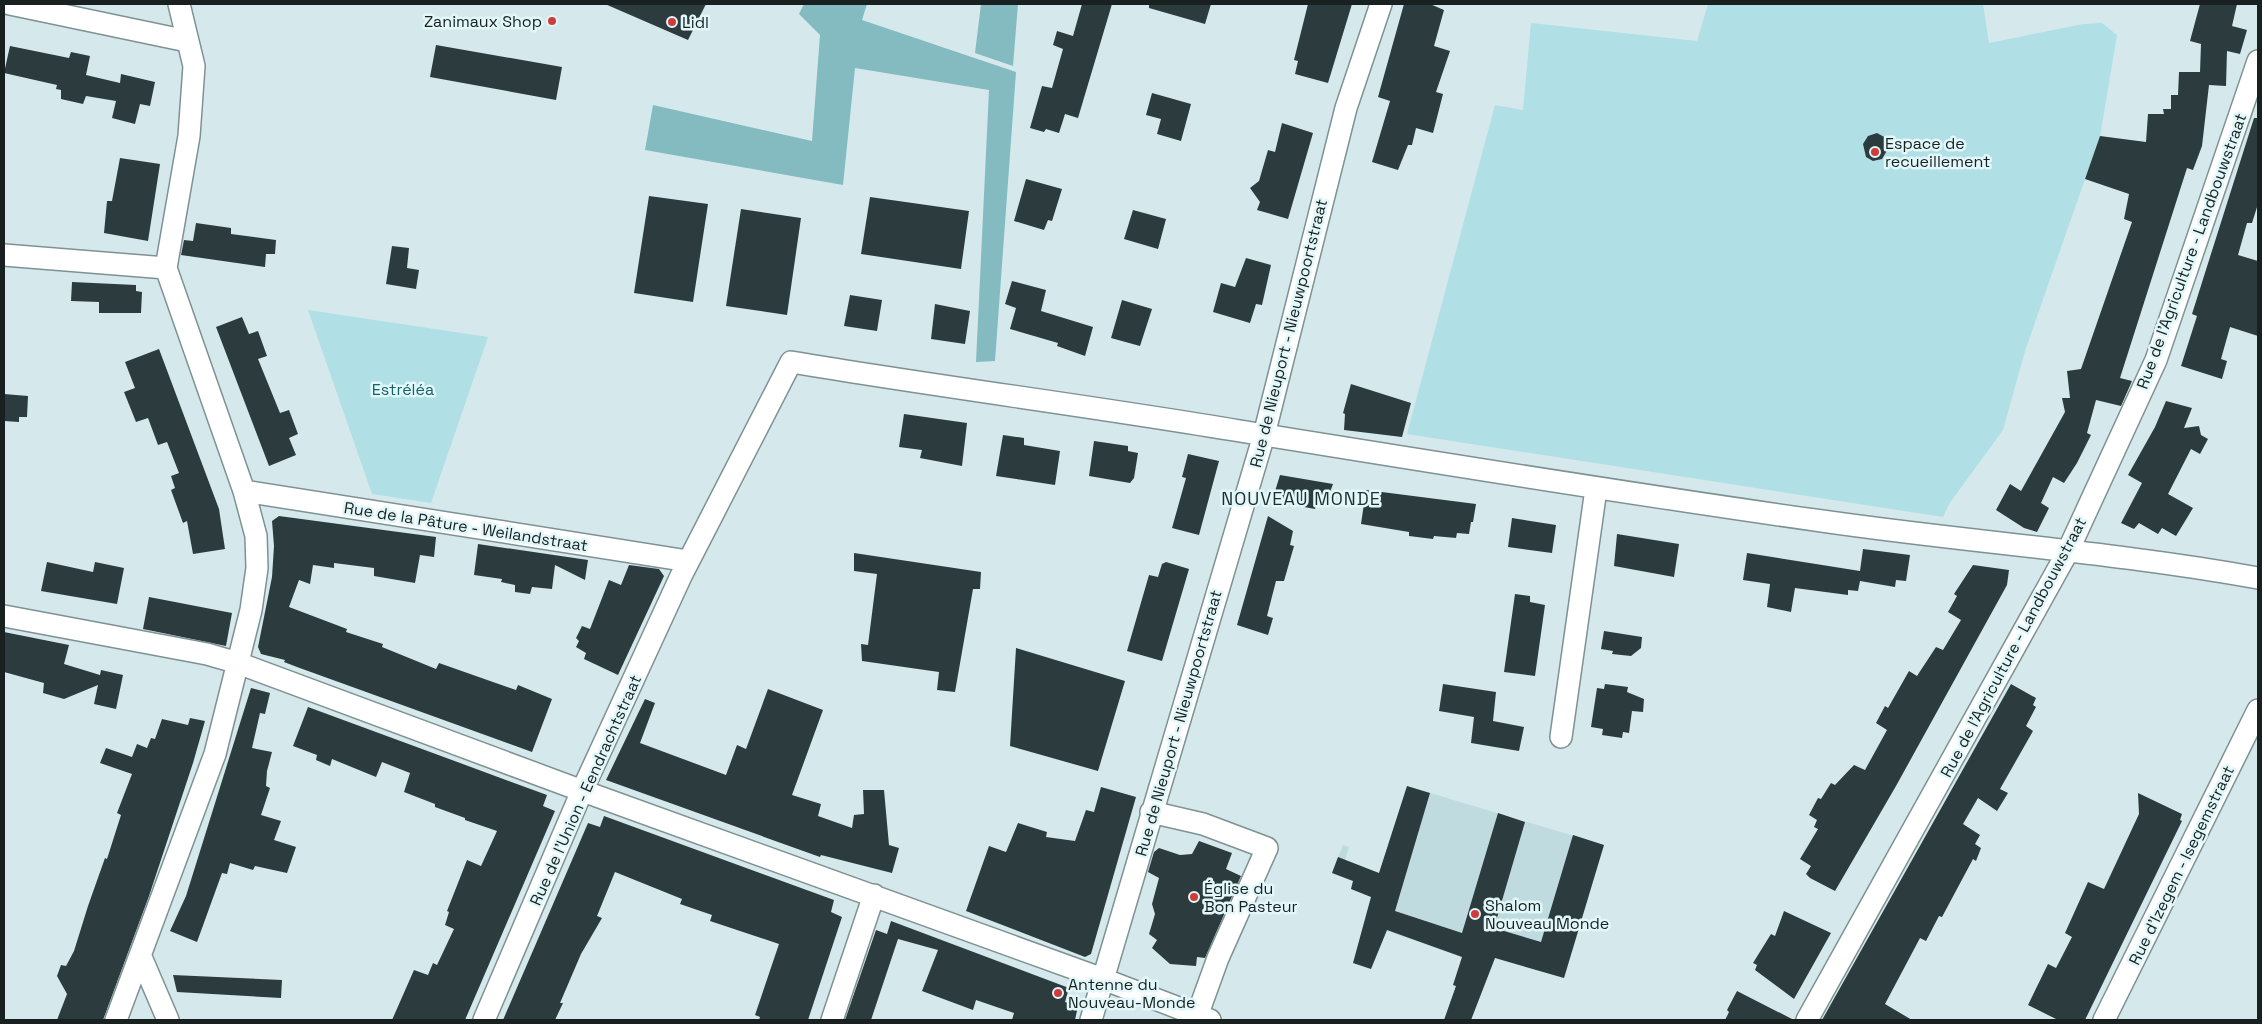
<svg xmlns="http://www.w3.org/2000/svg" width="2262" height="1024" viewBox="0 0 2262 1024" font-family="'Space Grotesk',sans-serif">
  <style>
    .built { fill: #bfdbdf }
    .green { fill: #b0dfe5 }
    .forest { fill: #83bbc1 }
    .building { fill: #2c3c3e }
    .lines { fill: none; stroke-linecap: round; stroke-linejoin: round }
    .minor-casing { stroke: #7e9193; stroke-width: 24 }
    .minor { stroke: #fff; stroke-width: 21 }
    .poi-dot { fill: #cc3d3c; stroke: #e2f7f9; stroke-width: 2 }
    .labels { text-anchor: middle; stroke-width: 5; stroke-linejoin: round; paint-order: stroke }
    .poi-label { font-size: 16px; fill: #182020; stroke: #e2f7f9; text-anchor: start }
    .street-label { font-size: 16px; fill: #182020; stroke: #e2f7f9 }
    .park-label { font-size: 16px; fill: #15626a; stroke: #e2f7f9 }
    .neighbourhood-label { font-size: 18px; letter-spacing: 1px; fill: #1f2f31; stroke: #e2f7f9 }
  </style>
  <rect width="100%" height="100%" fill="#d5e9ec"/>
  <path class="built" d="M1407 786 1604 845 1564 978 1495 958 1471 1020H1444L1456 987 1453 985 1462 957 1387 931 1371 969 1353 963 1371 897 1351 889 1353 881 1332 873 1343 845 1349 847 1345 860 1360 866 1377 880Z"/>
  <path class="green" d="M1708 4H1983L1989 43 2083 24 2102 23 2117 35 2100 136 2025 351 2003 430 1949 504 1943 517 1407 434 1495 105 1523 110 1531 23 1697 41Z
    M308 310 488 337 431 503 372 494Z"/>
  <path class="forest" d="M804 4H867L862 20 1016 72 995 361 976 362 989 90 855 68 843 185 645 150 653 105 812 141 820 35 799 14Z
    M981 4H1018L1013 66 975 53Z"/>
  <path class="building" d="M605 4H706L688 40Z
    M1082 4H1112L1078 118 1065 114 1059 133 1046 129 1044 132 1030 128 1042 86 1052 88 1063 49 1053 45 1057 31 1073 36Z
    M1149 4H1211L1205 24 1149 8Z
    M1308 4H1352L1328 83 1295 74 1298 61 1294 60Z
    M1404 4H1430L1444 10 1434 46 1450 51 1436 92 1443 94 1433 133 1416 128 1412 145H1408L1398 170 1372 162 1390 101 1378 97Z
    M2200 4H2237L2232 26 2247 30 2240 54 2227 51 2226 86 2209 85 2202 146 2193 170 2187 168 2120 378 2132 381 2121 406 2096 400 2087 433 2091 435 2077 463 2064 483 2053 477 2041 503 2049 508 2037 532 2024 528 1996 510 2010 484 2021 491 2065 412 2062 398H2070L2067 371 2081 369 2132 222 2124 219 2129 194 2085 179 2100 136 2146 142 2148 114H2164L2163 109H2171V95H2178L2179 72H2200L2201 44 2190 41Z
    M436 45 562 67 556 100 430 77Z
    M10 46 69 58 71 52 90 56 86 75 120 83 121 74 155 82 150 106 140 104 135 124 112 118 116 101 86 96 83 104 61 99V90L56 89 57 85 4 73Z
    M1152 93 1191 104 1181 141 1157 134 1161 119 1146 115Z
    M2254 118H2258V204L2252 223H2247L2238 255 2258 261V336L2230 327 2221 359 2227 361 2222 379 2181 366 2197 316 2192 314Z
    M1282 123 1313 133 1288 219 1257 210 1260 202 1250 188 1259 181 1268 150 1275 152Z
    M1877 133 1886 138 1889 147 1882 159 1873 161 1866 157 1863 144 1868 136Z
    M120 158 160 164 148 241 104 233 107 201H112Z
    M1026 179 1062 189 1052 221 1048 220 1044 230 1014 221Z
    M649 196 708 204 693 302 634 293Z
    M870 197 969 211 961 269 861 254Z
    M741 209 801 218 787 315 726 306Z
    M1133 210 1166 219 1158 249 1124 239Z
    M196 223 231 228V234L276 240 275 254H266L265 267 181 255 184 240 193 241Z
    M392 246 409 248 407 268 419 270 416 289 386 284Z
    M1246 258 1271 265 1262 305 1256 304 1250 323 1213 312 1221 283 1235 287Z
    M1012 281 1046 290 1041 311 1093 327 1085 356 1057 346 1058 343 1010 329 1016 308 1005 304Z
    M72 282 136 285V291L142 292 141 313H99V302L71 301Z
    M850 295 882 300 877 331 844 326Z
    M1122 300 1152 309 1140 346 1111 338Z
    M935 304 970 311 965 344 931 339Z
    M242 317 249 334 258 331 267 356 258 359 280 413 289 410 298 434 289 438 296 455 269 466 216 327Z
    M159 349 219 509 225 549 193 554 187 521 183 523 171 490 175 488 171 476 179 473 167 442 158 445 148 418 136 422 124 392 135 388 125 362Z
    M1351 384 1411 403 1402 437 1344 430 1345 414 1343 413Z
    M4 394 28 396 27 417H19V422L4 421Z
    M2166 401 2192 408 2184 428 2199 426 2201 435 2208 439 2200 454 2191 449 2168 494 2193 508 2176 536 2162 528 2158 534 2139 523 2134 529 2121 523 2142 483 2128 475 2155 427Z
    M904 414 967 423 962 466 920 458 922 450 899 447Z
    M1003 435 1024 438V445L1060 451 1055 485 996 476Z
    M1094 441 1128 446V451L1138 453 1134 478 1130 483 1089 476Z
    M1188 454 1219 461 1199 535 1172 528 1186 478 1182 477Z
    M1280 475 1333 484 1327 500 1318 499 1315 509 1272 501Z
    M1366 490 1476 504 1473 522H1471L1469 534 1457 533 1456 538 1434 536 1433 539 1409 536V532L1361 524Z
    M279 516 436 537 434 557 420 555 415 583 374 576V568L334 563V568L313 565 310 584 299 580 289 607 347 629 346 632 383 644 382 647 436 669 439 663 516 690 518 685 552 699 532 752 297 667 284 662 285 660 261 654 258 647 272 577 274 546 272 521Z
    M1268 516 1293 531 1290 545 1294 546 1284 581H1276L1267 616 1273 618 1268 635 1237 625Z
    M1512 518 1556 525 1552 553 1508 547Z
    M1617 534 1679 544 1674 577 1614 566Z
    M478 544 588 560 585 580 555 565 552 589 532 587 530 594 515 592V585L501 582 502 579 474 575Z
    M1863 549 1910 555 1906 581 1896 580 1895 587 1860 581 1858 591 1848 590V595L1795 588 1791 612 1767 607 1770 584 1743 580 1747 553 1860 571Z
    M854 553 981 572 980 589H973L955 692 937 690 939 672 862 661 861 644 868 645 877 574 854 571Z
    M47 562 93 572 95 562 124 568 117 604 41 591Z
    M1166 562 1189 569 1162 661 1127 651 1149 575 1158 577 1162 564Z
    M629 565 659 569 664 576 618 675 584 659 586 653 576 647 579 641 576 638 582 626 590 629 609 580 621 585Z
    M1973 565 2009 570 2007 585 1896 786 1835 891 1810 878 1806 874 1811 866 1800 859 1818 829 1814 827 1817 820 1809 815 1818 798 1821 799 1831 783 1835 785 1854 765 1865 770 1887 730 1876 723 1885 706 1888 708 1909 671 1917 676 1936 647 1943 650 1961 620 1948 612 1957 596 1954 594Z
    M1515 594 1530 596V602L1545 605 1535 676 1504 672Z
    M149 597 232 613 226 646 143 629Z
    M1604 631 1642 637 1641 648 1631 656 1612 654 1613 651 1601 649Z
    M4 632 69 645 64 664 100 675 101 670 123 675 116 709 94 704 98 685 64 699 43 693 44 683 4 672Z
    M1016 648 1125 681 1098 771 1010 746Z
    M1443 684 1496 692 1493 721 1524 727 1519 751 1471 743 1474 717 1439 711Z
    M1605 684 1628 687 1627 692 1644 699 1643 712 1632 711 1629 733 1623 732 1622 738 1602 735 1603 729 1591 727 1597 688 1604 689Z
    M2011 684 2036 698 2033 705 2036 707 2026 726 2033 731 2000 789 2008 793 1997 811 1978 798 1963 824 1980 835 1975 844 1981 848 1976 861 1973 859 1942 917 1939 916 1926 941 1920 938 1885 1004 1912 1020H1822Z
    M251 688 270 693 265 714 260 713 252 748 272 752 267 771 266 786 270 788 261 815 281 821 274 840 296 847 287 873 255 866 253 870 230 863 227 874 222 873 197 942 170 931 186 896Z
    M768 689 823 710 792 795 821 804 818 816 852 828 854 815 864 814 863 790H884L889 845 899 848 892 873 821 855 820 857 606 780 645 699 655 703 640 743 726 775 737 745 746 749Z
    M308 707 547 795 543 806 555 811 465 1020H392L414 970 428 975 433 963 437 965 454 929 445 925 449 912 447 911 467 860 481 866 497 831 465 820V818L435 807V804L404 792 410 773 382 762 376 777 332 759 330 766 316 760 317 755 293 746Z
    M190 718 205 721 193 763 149 896 103 1020H57L67 994 57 976 61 965 66 966 74 951 88 906 105 858 107 859 121 815 117 813 132 774 100 763 106 748 132 757 137 744 147 748 151 738 155 739 162 719 188 725Z
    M1407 786 1430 793 1395 911 1462 933 1498 813 1525 822 1494 928 1541 942 1573 835 1604 845 1564 978 1495 958 1471 1020H1444L1456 986 1453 985 1462 957 1387 930 1371 969 1353 963 1371 897 1351 889 1353 881 1332 873 1338 857 1379 873Z
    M1101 787 1136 797 1091 954 1085 957 966 911 989 846 1006 852 1018 823 1047 832 1046 837 1075 841 1086 810 1094 812Z
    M2138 793 2182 814 2180 820 2182 821 2085 1020H2058L2028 1005 2048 964 2056 968 2072 937 2065 933 2088 882 2104 889 2139 814Z
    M604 816 834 900 831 912 842 917 808 1020H759L760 1017 755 1015 779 944 710 921 712 915 680 904 682 899 615 872 597 916 602 918 581 954 560 1003H563L555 1020H503L588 823 600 827Z
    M1199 841 1232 853 1226 869 1241 876 1205 958 1197 957 1196 966 1170 964 1152 948 1157 940 1149 934 1155 914 1152 904 1159 878 1148 872 1154 852 1159 848 1180 855 1192 854Z
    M1784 911 1831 933 1794 999 1755 970 1757 965 1753 963 1771 934 1775 936Z
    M891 921 1069 988 1065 1002 1078 1006 1075 1020H1012L1014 1013 976 1000 973 1010 922 991 938 950 898 939 871 1020H845L876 930 887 934Z
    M173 975 282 980 281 998 177 992Z
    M1737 991 1794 1020H1725L1729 1012 1727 1010Z"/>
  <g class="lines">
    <g class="minor-casing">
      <path id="minor" d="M10 4 187 41
        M4 255 166 268
        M244 491 688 561
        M4 616 207 654 238 663 569 786 1103 979 1210 1020
        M1561 737 1596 489
        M1151 812 1203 824 1267 848 1218 958 1197 1016
        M141 957 168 1020
        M116 1020 215 754 251 610 257 568 256 536 244 491 166 268 189 136 194 66 179 4
        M484 1020 582 791 681 576 791 362C940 387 1091 406 1240 431 1434 462 1628 494 1822 521 1967 542 2114 552 2258 578
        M832 1020 874 895
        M1091 1020 1264 435 1346 108 1381 4
        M1807 1020 2067 553 2156 360 2258 61
        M2104 1020 2258 710"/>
    </g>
    <use href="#minor" class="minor"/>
  </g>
  <g class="poi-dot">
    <circle cx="552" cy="21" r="5"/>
    <circle cx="672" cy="22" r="5"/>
    <circle cx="1875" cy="152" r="5"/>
    <circle cx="1194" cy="897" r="5"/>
    <circle cx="1475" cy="914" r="5"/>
    <circle cx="1058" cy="993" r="5"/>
  </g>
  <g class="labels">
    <g class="poi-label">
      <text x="542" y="27" text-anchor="end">Zanimaux Shop</text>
      <text x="682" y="28">Lidl</text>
      <text x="1885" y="149">Espace de<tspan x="1885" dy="18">recueillement</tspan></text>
      <text x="1204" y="894">Église du<tspan x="1204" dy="18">Bon Pasteur</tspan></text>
      <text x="1485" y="911">Shalom<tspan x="1485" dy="18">Nouveau Monde</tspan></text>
      <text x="1068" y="990">Antenne du<tspan x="1068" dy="18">Nouveau-Monde</tspan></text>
    </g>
    <g class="street-label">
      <text transform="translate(2191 251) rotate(-70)" y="6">Rue de l'Agriculture - Landbouwstraat</text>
      <text transform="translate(1288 333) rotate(-76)" y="6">Rue de Nieuport - Nieuwpoortstraat</text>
      <text transform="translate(466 526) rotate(9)" y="6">Rue de la Pâture - Weilandstraat</text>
      <text transform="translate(2013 647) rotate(-62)" y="6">Rue de l'Agriculture - Landbouwstraat</text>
      <text transform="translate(1178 723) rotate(-74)" y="6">Rue de Nieuport - Nieuwpoortstraat</text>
      <text transform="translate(585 790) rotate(-66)" y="6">Rue de l'Union - Eendrachtstraat</text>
      <text transform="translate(2181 865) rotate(-64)" y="6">Rue d'Izegem - Isegemstraat</text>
    </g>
    <g class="park-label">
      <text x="403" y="395">Estréléa</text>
    </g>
    <g class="neighbourhood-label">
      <text x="1301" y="505">NOUVEAU MONDE</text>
    </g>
  </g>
  <rect width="2262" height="1024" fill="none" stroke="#182020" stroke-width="10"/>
</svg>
